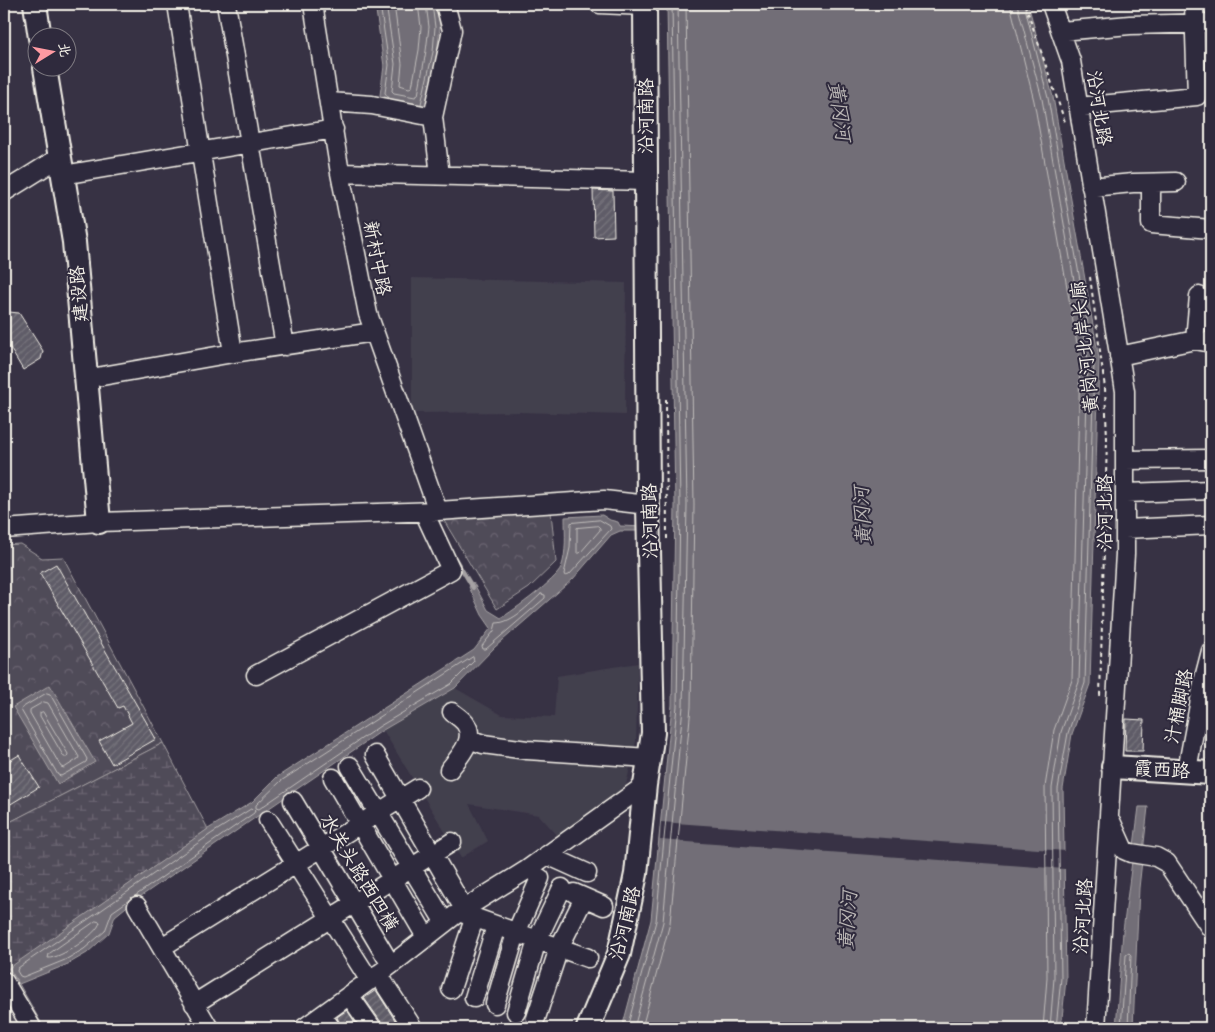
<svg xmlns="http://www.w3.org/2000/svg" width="1215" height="1032" viewBox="0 0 1215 1032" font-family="Itim,'LXGW WenKai TC',sans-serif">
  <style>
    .built { fill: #433f4e }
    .forest { fill: url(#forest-crowns); stroke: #a29ea0 }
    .wetland { fill: url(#wetland-marsh); stroke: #a29ea0 }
    .water { fill: #726e77; stroke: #a6a2a4 }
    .pier { fill: #373244 }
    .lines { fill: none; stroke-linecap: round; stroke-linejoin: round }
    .shore { stroke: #c0bdbb; stroke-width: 1 }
    .stream { stroke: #a6a2a4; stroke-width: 4 }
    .building { fill: url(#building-hatch); stroke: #f4f1e8 }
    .minor-casing { stroke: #f4f1e8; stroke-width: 21 }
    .major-casing { stroke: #f4f1e8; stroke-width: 26 }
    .path { stroke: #f4f1e8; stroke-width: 2; stroke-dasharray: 4 4; stroke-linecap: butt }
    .minor { stroke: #2f2a3d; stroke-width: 18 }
    .major { stroke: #2f2a3d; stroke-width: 22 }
    .labels { text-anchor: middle; stroke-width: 4; stroke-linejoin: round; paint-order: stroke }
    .street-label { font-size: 19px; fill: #f4f1e8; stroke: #2f2a3d }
    .water-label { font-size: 20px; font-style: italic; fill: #bab6b5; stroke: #2f2a3d }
  </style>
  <defs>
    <pattern id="forest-crowns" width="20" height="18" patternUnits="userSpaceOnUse" patternTransform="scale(1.25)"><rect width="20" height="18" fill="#504b59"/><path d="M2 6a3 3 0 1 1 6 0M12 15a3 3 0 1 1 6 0" fill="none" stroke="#6a6571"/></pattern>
    <pattern id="wetland-marsh" width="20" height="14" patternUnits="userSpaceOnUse" patternTransform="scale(1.25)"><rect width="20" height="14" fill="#504b59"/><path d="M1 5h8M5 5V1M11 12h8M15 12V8" fill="none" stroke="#6a6571"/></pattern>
    <pattern id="building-hatch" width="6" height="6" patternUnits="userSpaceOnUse" patternTransform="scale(1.25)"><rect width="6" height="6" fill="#5f5c67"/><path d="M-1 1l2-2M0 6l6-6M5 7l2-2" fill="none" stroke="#77747d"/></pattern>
  </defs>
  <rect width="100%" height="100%" fill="#373244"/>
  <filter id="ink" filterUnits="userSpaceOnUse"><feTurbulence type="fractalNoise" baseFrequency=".02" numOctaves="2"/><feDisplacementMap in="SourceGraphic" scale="10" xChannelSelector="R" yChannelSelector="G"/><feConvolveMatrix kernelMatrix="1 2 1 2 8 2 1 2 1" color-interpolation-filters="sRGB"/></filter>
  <g filter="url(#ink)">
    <path class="built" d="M412 278 626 283 625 415 519 412 412 413Z
      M638 663 636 741 626 785 587 818 558 836 539 815 469 804 488 841 461 858 383 730 455 688 502 715 554 717 557 676Z"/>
    <path class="forest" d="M551 512 556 562 529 588 497 609 443 519Z
      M20 544 42 558 63 557 163 743 4 825V545Z"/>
    <path class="wetland" d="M163 743 208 829 10 968 44 1028H4V825Z"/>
    <path class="water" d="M375 4H437L440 27 437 53 426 111 387 103 380 95 384 66Z
      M667 4H1028L1053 97 1099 359 1090 684 1072 734 1063 789 1066 979 1061 1028H622L651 920 672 705 675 505Z
      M602 515 610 520 618 522 620 526 645 527V531H620L611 535 573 579 495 647 455 688 383 730 131 903 115 916 109 933 87 953 68 964 19 984 9 968 208 829 252 802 277 777 474 650 491 628 482 615 469 587 473 582 488 610 501 618C513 611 557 579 561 568 567 552 565 534 565 517Z
      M50 685 95 762 58 784 13 707Z
      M1139 807H1148L1139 888 1133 1028H1116L1123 931Z"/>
    <path class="pier" d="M661 822 1066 851 1065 869 660 840Z"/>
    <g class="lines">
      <path class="shore" d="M380 4 389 65 385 93 389 98
        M386 4 395 64 392 91 394 93 415 97 418 95 426 51 429 27 426 4
        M394 4 402 64 400 85 409 88 412 87 419 50 421 27 418 4
        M1010 4 1034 101 1080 361 1072 680 1054 730 1045 787 1047 978 1043 1028
        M1017 4 1042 99 1088 360 1079 682 1061 732 1052 788 1054 978 1050 1028
        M1024 4 1048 98 1094 360 1085 683 1068 733 1058 789 1061 978 1056 1028
        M421 104 433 52 435 27 432 4
        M600 520 610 526 611 529 569 575 565 576 564 574 570 548 571 523Z
        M598 526 600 528V530L580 553H577V528Z
        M541 594 545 595V598L486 649H483L482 646 494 631 496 623C512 623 529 605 541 594Z
        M473 657 474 661 451 684 380 726 259 809 256 808V805L281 781Z
        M47 693 50 694 87 759 86 762 61 776 58 775 21 710 22 708Z
        M44 702 48 703 79 757 78 759 64 768 61 767 30 713V710Z
        M43 712 68 754 67 757H64L40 716V713Z
        M253 808 255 810 254 813 112 912 105 931 84 949 65 960 23 977 20 976 17 971 18 968 211 834Z
        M96 921 100 922C98 934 60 959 48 958L49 954Z
        M627 1028 656 921 677 706 680 505 672 4
        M634 1028 663 922 683 706 687 505 678 4
        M642 1028 670 923 691 707 694 505 686 4
        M1121 1028 1126 955 1129 953 1131 955 1128 1028"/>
      <path class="stream" d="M455 558 473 588"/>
    </g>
    <path class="building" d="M593 190 613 191 614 236 594 237Z
      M9 312 19 313 43 351 41 359 23 370 4 338V315Z
      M56 564 156 739 112 764 99 741 132 723 123 706 118 708 40 573Z
      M1126 719 1144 720 1143 751H1125Z
      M19 755 39 787 4 808V764Z
      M376 990 400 1028H382L381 1022 364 998Z
      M347 1010 359 1028H341L337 1017Z"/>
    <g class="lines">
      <g class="minor-casing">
        <path id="minor" d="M177 4 233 353
          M226 4 285 346
          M313 4 340 173 368 314 438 511
          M599 4 645 6
          M1051 4 1071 61 1125 391V554L1096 1028
          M1061 31 1130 25 1211 23
          M329 102 372 105 433 117
          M1078 107 1197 96 1194 4
          M340 173 645 181
          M63 175 334 129
          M440 175 433 117 452 30 445 4
          M1151 183V224L1211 229
          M1091 187 1133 183 1176 182
          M4 192 60 157
          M1195 340 1211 343
          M1119 356 1195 340 1199 296
          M85 379 233 353 374 332
          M1125 460 1211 459
          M1126 493 1211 490
          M4 529 99 522 438 511 604 500 648 505
          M1125 529 1211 525
          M256 675 451 570 424 512
          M469 739 483 744 527 750 649 758
          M375 755 464 909
          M350 766 445 923
          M449 770C459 757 477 739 465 723 462 719 456 715 452 712
          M1187 770 1204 678 1211 651
          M333 778 426 937
          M293 801 391 965
          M268 820 370 981
          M1111 821 1124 850 1131 853 1156 857 1167 863 1211 929
          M547 855 587 873
          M574 893 604 906
          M137 906 209 1028
          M459 912 588 958
          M162 947 418 788
          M378 974 413 1028
          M4 981 32 1028
          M451 989 474 919
          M349 995 372 1028
          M474 998 496 926
          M194 1004 452 842
          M495 1004 516 933 540 878
          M516 1012 537 940 562 888
          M322 1015 331 1028
          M536 1018 559 948 584 898
          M304 1028 391 965 459 912 525 871 645 785"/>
      </g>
      <g class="major-casing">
        <path id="major" d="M35 4 40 38
          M45 68 74 242 99 522
          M1113 767 1211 773
          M588 1028 619 954 636 874 645 785 653 733 648 505 645 4"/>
      </g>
      <path class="path" d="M1025 4 1066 125
        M1090 277 1105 388 1107 439 1100 696
        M666 399 667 539"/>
      <use href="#minor" class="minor"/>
      <use href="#major" class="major"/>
    </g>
  </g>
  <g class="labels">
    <g class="street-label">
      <text transform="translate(1100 108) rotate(81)" y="7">沿河北路</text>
      <text transform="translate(645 116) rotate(-90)" y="7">沿河南路</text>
      <text transform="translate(378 258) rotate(79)" y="7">新村中路</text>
      <text transform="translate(78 294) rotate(-95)" y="7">建设路</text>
      <text transform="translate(1084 347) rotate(-96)" y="7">黄岗河北岸长廊</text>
      <text transform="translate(1104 512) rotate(-90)" y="7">沿河北路</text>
      <text transform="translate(649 521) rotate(-91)" y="7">沿河南路</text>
      <text transform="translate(1178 706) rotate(-79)" y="7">汁桶脚路</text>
      <text transform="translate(1162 769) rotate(3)" y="7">霞西路</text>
      <text transform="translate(360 872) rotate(59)" y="7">水关头路西四横</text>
      <text transform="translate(1082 916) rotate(-86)" y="7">沿河北路</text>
      <text transform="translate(624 923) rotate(-76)" y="7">沿河南路</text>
    </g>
    <g class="water-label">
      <text transform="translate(840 111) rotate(82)" y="7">黄冈河</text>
      <text transform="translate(862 516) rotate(-93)" y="7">黄冈河</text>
      <text transform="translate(847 920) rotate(-86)" y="7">黄冈河</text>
    </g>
  </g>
  <rect width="1215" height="1032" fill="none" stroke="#2f2a3d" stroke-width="20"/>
  <rect x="10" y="10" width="1195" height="1012" fill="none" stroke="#f4f1e8" stroke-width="2" filter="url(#ink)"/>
  <g transform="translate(52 52) rotate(80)"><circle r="24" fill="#2f2a3d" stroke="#7e7a81"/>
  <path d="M0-4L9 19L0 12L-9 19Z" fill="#ff9aa2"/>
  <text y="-8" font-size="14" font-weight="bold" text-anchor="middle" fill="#f4f1e8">北</text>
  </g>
</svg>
